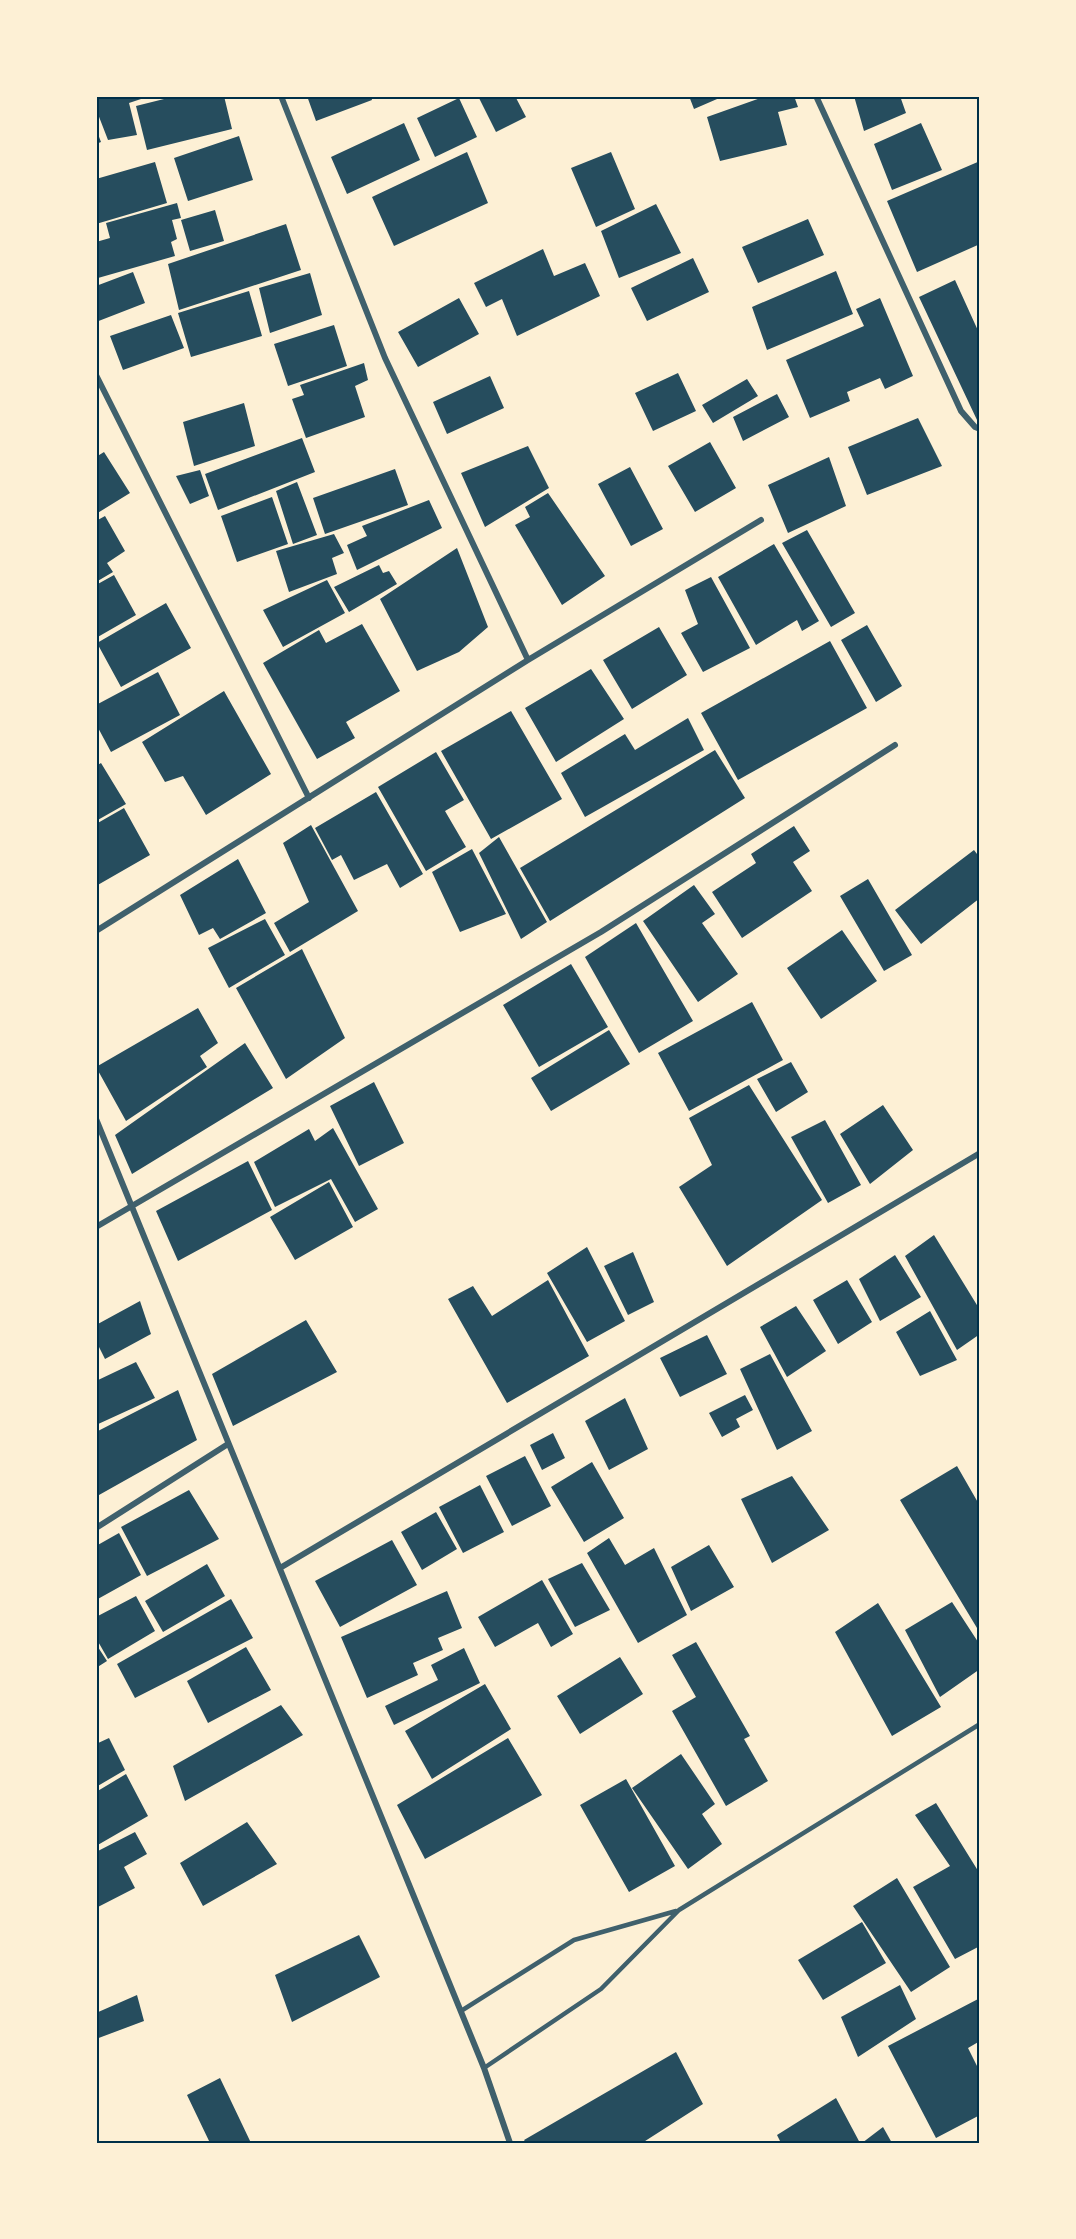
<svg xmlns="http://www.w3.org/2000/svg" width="1076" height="2239" viewBox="0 0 1076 2239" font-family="'Libre Baskerville',serif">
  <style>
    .building { fill: #264d5e }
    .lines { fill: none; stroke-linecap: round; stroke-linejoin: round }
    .service { stroke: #3f606c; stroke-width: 4.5 }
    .minor { stroke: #3f606c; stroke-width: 6 }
    .neatline { fill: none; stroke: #003049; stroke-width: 2 }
  </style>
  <rect width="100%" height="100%" fill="#fdf0d5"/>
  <path class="building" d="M96 96H150L129 103 137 135 108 140 96 109Z
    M176 96H224L232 129 147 150 136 106Z
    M307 96H371L372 100 316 121Z
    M478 96H515L526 117 496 132Z
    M689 96H724L694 109Z
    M766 96H794L798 107 778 112 787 145 720 161 707 117Z
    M854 96H900L906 113 864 131Z
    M459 98 477 137 435 157 417 118Z
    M404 123 420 160 347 194 331 157Z
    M921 123 942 170 892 190 874 144Z
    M96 129 101 142 96 144Z
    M239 136 253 180 188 201 174 158Z
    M467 152 488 203 394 246 372 197Z
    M611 152 635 209 596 227 571 168Z
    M980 161V244L917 272 887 201Z
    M155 162 167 203 96 224V179Z
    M177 203 181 218 172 220 177 239 171 242 175 256 98 278 96 242 110 238 106 223Z
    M656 204 681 253 619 278 601 231Z
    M215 210 224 241 190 251 181 220Z
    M808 219 824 255 758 283 742 247Z
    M286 224 301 270 179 310 168 264Z
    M543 249 554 276 585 263 600 296 517 336 502 299 486 307 474 283Z
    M693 258 709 292 647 321 631 288Z
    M836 271 853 314 767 350 752 307Z
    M133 272 145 303 96 322V286Z
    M310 273 322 315 270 333 259 288Z
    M955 280 980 335V419L977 420 919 297Z
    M249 291 262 336 191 357 178 313Z
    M459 298 479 334 418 367 398 332Z
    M880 298 913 376 885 389 880 378 847 392 850 401 810 418 786 360 864 326 856 309Z
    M171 315 184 348 123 370 110 336Z
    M334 325 347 366 288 386 274 344Z
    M364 363 368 380 355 386 365 417 306 438 292 399 304 395 300 385Z
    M678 373 696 411 653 431 635 393Z
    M490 376 504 408 447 434 433 402Z
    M747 379 758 396 713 423 702 405Z
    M777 394 789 417 743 441 733 417Z
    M244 403 255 446 194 466 183 422Z
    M918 418 942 466 867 495 848 447Z
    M302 438 315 472 218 510 205 474Z
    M710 442 736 488 695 512 668 466Z
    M528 446 549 488 485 527 461 473Z
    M104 452 130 493 96 514V457Z
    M829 457 846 506 788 533 768 485Z
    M630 467 663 529 631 546 598 484Z
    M395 469 408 505 325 534 313 498Z
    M200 470 209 496 190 504 176 476Z
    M297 482 317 535 293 544 276 491Z
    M548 493 605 576 562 605 515 525 530 517 525 507Z
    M272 497 288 544 237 562 221 516Z
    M429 500 442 528 357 570 347 545 367 536 362 526Z
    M105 516 125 551 107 563 113 572 96 582V521Z
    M807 530 855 613 831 627 782 543Z
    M334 534 344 553 332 558 337 574 289 592 276 551Z
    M774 544 819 621 802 631 797 620 756 645 718 577Z
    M457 548 488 627 459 652 417 671 380 599Z
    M379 565 383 573 389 571 397 584 349 612 334 587Z
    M114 575 136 615 96 638V585Z
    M711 577 750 648 703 672 681 633 698 624 685 590Z
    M327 580 345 613 283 647 263 610Z
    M166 603 191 648 121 687 97 643Z
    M362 624 400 691 346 722 355 738 317 759 263 663 319 630 326 643Z
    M867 625 902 686 876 702 841 640Z
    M659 627 687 675 632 709 603 660Z
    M830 641 867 708 738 780 701 713Z
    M591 669 624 719 556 762 525 708Z
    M158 672 180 715 111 752 96 724V705Z
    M224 691 271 774 206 815 183 776 165 782 142 742Z
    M511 711 562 799 491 839 441 751Z
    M688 718 704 750 585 817 561 773 625 734 635 750Z
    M715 750 745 798 550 921 520 868Z
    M436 752 464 800 445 811 466 847 426 871 378 787Z
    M101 763 126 804 96 821V766Z
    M376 792 423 874 400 888 387 864 354 880 341 855 332 860 315 828Z
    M124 808 150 855 96 886V824Z
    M311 825 358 911 290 952 274 923 309 902 283 843Z
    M794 826 810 851 793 862 812 891 742 938 712 892 756 863 751 854Z
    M499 837 547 922 521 939 479 853Z
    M472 849 506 914 460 932 432 872Z
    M974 850 980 858V898L921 944 895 910Z
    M238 859 266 913 220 939 213 928 199 935 180 895Z
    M868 879 912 955 884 971 840 896Z
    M694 885 715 914 702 923 738 974 698 1002 643 921Z
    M265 919 285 955 229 988 208 948Z
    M636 923 693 1021 639 1053 585 957Z
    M842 930 877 981 821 1019 787 968Z
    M302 949 345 1038 286 1079 236 988Z
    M571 964 608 1027 539 1067 503 1005Z
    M752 1002 783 1060 689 1111 658 1053Z
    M198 1008 218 1043 200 1056 207 1067 126 1121 96 1067Z
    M609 1030 630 1064 551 1111 531 1078Z
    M245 1043 273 1088 132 1174 115 1135Z
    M791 1062 808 1092 776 1112 757 1079Z
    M374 1082 404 1143 359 1166 330 1106Z
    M749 1085 822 1200 727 1266 679 1187 712 1165 689 1118Z
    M883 1105 913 1150 870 1184 840 1134Z
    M825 1120 861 1185 828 1203 791 1137Z
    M333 1128 378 1209 355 1222 331 1179 275 1207 254 1162 309 1129 315 1141Z
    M248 1161 272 1210 178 1261 156 1211Z
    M329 1182 353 1227 295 1260 270 1217Z
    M934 1235 980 1310V1334L957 1350 905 1256Z
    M587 1247 625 1321 587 1342 547 1273Z
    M633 1252 654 1302 628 1315 604 1266Z
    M895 1255 921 1297 880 1321 859 1279Z
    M548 1280 589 1356 507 1403 448 1299 473 1286 492 1316Z
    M847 1280 872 1322 838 1344 813 1300Z
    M140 1301 151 1334 105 1359 96 1341V1325Z
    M796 1306 826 1351 787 1377 760 1327Z
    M930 1311 957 1360 920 1376 896 1332Z
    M306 1320 337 1372 233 1426 212 1374Z
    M707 1335 727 1374 680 1397 660 1358Z
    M770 1354 812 1431 777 1450 740 1369Z
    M136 1362 155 1398 96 1425V1381Z
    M178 1390 197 1440 99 1495 96 1486V1432Z
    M745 1395 753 1410 736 1419 740 1427 722 1437 709 1413Z
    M625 1398 648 1449 609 1470 585 1421Z
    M553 1433 565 1458 542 1470 530 1445Z
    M525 1456 551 1506 512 1526 486 1476Z
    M592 1462 624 1518 584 1542 551 1487Z
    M957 1466 980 1506V1633L900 1500Z
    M792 1476 829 1530 772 1563 741 1499Z
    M480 1485 504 1532 463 1553 439 1507Z
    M189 1490 219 1539 147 1576 121 1527Z
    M436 1512 457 1549 422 1570 401 1532Z
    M119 1533 141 1575 96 1600V1546Z
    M609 1538 625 1565 654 1548 687 1615 638 1643 587 1553Z
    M392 1540 417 1585 340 1627 315 1581Z
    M709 1545 734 1587 691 1611 671 1567Z
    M582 1563 610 1610 575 1627 548 1579Z
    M207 1564 225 1596 163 1632 145 1601Z
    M542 1580 573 1634 551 1647 538 1623 495 1647 478 1617Z
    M447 1591 462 1628 438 1638 443 1650 413 1663 418 1675 367 1698 341 1637Z
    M136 1596 155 1631 108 1659 96 1638V1617Z
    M231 1599 253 1638 135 1698 117 1664Z
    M952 1602 980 1645V1669L940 1697 905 1630Z
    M878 1603 941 1707 892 1736 835 1632Z
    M696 1642 750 1736 744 1739 768 1781 726 1806 672 1711 696 1697 672 1655Z
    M96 1644 107 1661 96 1668Z
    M246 1647 271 1690 208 1723 187 1681Z
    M464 1648 480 1683 394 1725 385 1706 438 1680 431 1665Z
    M620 1657 643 1694 580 1734 557 1696Z
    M485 1684 511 1729 432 1779 405 1731Z
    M281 1705 303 1735 185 1801 173 1766Z
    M109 1738 125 1770 96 1787V1744Z
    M508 1738 542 1795 425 1859 397 1805Z
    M681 1754 715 1804 702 1814 722 1844 688 1869 632 1788Z
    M126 1774 148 1816 96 1846V1792Z
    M626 1779 675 1866 629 1892 580 1805Z
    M936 1803 980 1874V1946L955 1959 913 1887 950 1866 915 1815Z
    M247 1822 277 1864 203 1906 180 1863Z
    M135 1832 147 1854 124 1867 135 1888 96 1908V1852Z
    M897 1878 950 1967 911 1992 853 1906Z
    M862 1922 886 1963 823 2000 798 1960Z
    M359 1935 380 1977 292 2022 275 1975Z
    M900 1985 916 2019 858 2057 841 2017Z
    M137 1995 144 2021 96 2039V2013Z
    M980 1998V2041L968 2048 980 2072V2115L936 2138 888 2046Z
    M676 2052 703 2104 642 2143H526L524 2140Z
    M220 2078 251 2143H210L187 2095Z
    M836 2098 860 2143H781L777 2135Z
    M883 2127 892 2143H862Z"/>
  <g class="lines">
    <path class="service" d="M461 2011 574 1940 676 1911
      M484 2068 601 1989 679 1910 980 1724"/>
    <path class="minor" d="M281 96 385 358 528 660
      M816 96 961 411 975 427 980 429
      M96 375 309 798
      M96 931 528 660 761 520
      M96 1119 484 2068 510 2143
      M96 1227 601 932 895 745
      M96 1528 228 1444
      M280 1568 980 1153"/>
  </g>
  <rect width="1076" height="2239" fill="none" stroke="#fdf0d5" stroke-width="195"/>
  <rect x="98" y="98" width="880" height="2044" class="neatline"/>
</svg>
